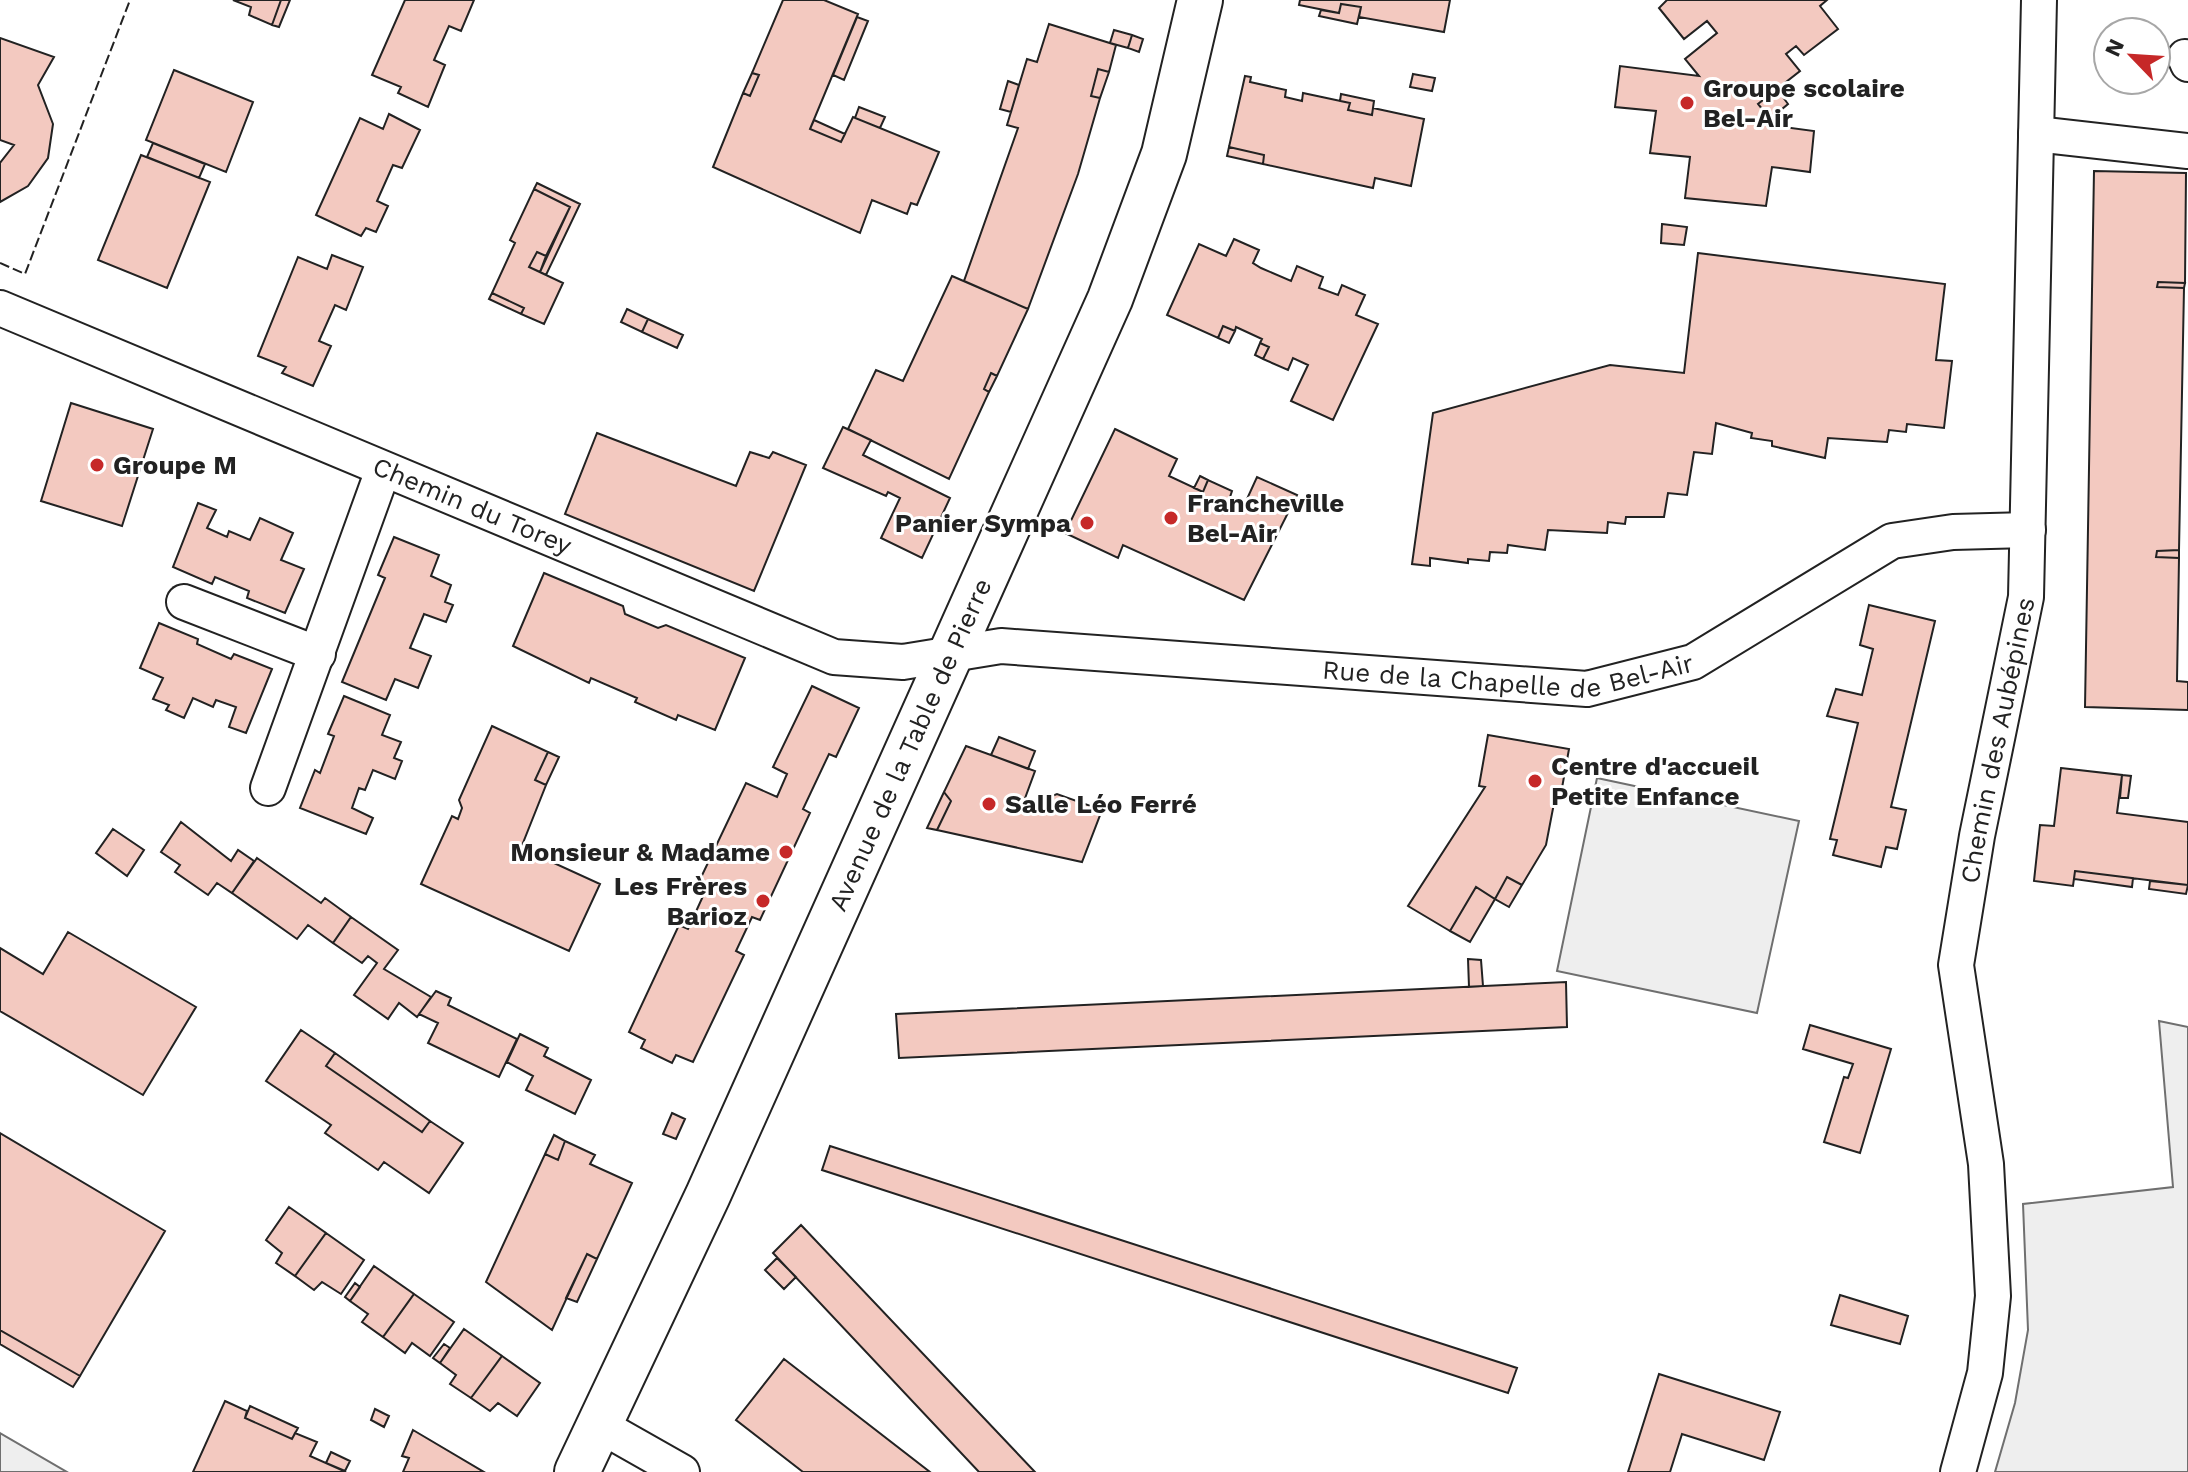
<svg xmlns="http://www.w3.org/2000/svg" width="2188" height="1472" viewBox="0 0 2188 1472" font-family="'Work Sans',sans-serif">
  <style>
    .green { fill: #eee; stroke: #6f6f6f; stroke-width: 2 }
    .building { fill: #f3c9c0; stroke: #222; stroke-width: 2 }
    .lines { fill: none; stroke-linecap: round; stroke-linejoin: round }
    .street-casing { stroke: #222; stroke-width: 38 }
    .secondary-casing { stroke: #222; stroke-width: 48 }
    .street { stroke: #fff; stroke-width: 34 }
    .secondary { stroke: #fff; stroke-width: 44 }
    .fence { stroke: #222; stroke-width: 2; stroke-dasharray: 10 4; stroke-linecap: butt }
    .poi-dot { fill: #c62828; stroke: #fff; stroke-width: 3 }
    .labels { text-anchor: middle; stroke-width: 6; stroke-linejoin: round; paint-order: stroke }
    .poi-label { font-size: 26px; font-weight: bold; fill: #222; stroke: #fff; text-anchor: start }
    .street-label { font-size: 26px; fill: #222; stroke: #fff }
  </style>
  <rect width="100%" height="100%" fill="#fff"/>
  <path class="green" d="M1597 778 1799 821 1757 1013 1557 971Z
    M2159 1021 2188 1027V1472H1995L2015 1403 2028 1330 2023 1204 2173 1187Z
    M0 1433 67 1472H0Z"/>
  <path class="building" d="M233 0H281L272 25 249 15 251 7Z
    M281 0H290L279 27 272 25Z
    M405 0H474L461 31 449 26 434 60 445 65 428 107 398 93 401 87 372 75Z
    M783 0H824L858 14 810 129 841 142 853 117 939 152 917 205 911 203 907 214 872 200 860 233 713 167 743 93 750 96 759 75 752 73Z
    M1300 0H1450L1444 32 1359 17 1361 7 1341 4 1339 13 1299 5Z
    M1667 0H1827L1820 6 1838 29 1804 55 1796 46 1786 54 1800 71 1758 104 1776 126 1814 131 1810 172 1772 167 1766 206 1685 198 1690 157 1650 153 1656 111 1615 107 1620 66 1699 76 1685 59 1717 33 1707 21 1684 39 1659 8Z
    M1341 4 1361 7 1357 24 1319 16 1321 10 1339 13Z
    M857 17 868 21 844 80 833 75Z
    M1049 24 1116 45 1109 72 1098 69 1091 96 1100 98 1078 174 1028 309 964 281 1018 128 1007 125 1027 59 1037 62Z
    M1114 30 1132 35 1128 48 1110 43Z
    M1132 35 1143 39 1139 52 1128 48Z
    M0 38 54 57 38 85 53 124 48 158 28 186 0 202V163L14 145 0 140Z
    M1098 69 1109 72 1100 98 1091 96Z
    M174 70 253 102 226 172 146 140Z
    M752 73 759 75 750 96 743 93Z
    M1413 74 1435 78 1432 91 1410 87Z
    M1245 76 1251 77 1250 82 1286 90 1285 97 1302 101 1303 93 1350 103 1348 110 1372 115 1373 108 1424 119 1411 186 1375 178 1373 188 1263 164 1264 155 1229 147Z
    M1008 81 1019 85 1011 112 1000 109Z
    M1777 89 1788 104 1770 119 1758 104Z
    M1341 94 1374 101 1372 115 1348 110 1350 103 1340 101Z
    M859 107 885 117 880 128 855 118Z
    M389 114 420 130 402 168 393 165 377 201 388 206 376 232 366 228 361 236 316 215 360 118 383 129Z
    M814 120 845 134 841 142 810 129Z
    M153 143 205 164 199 178 147 157Z
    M1229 147 1264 155 1263 164 1227 156Z
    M141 155 210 182 167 288 98 260Z
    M2094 171 2186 173 2185 283 2158 282 2157 287 2184 288 2179 550 2157 551 2156 557 2179 558 2177 681 2188 682V710L2085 707Z
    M537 183 580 204 546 275 540 272 570 207 534 189Z
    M534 189 570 207 546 256 537 252 529 267 563 283 544 324 521 314 524 308 492 293 515 243 510 240Z
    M1662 224 1687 227 1684 245 1661 243Z
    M1234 239 1259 250 1253 263 1261 268 1291 281 1297 266 1323 277 1319 288 1338 295 1342 285 1365 295 1356 315 1378 324 1333 420 1291 401 1308 365 1293 358 1288 370 1263 359 1269 347 1260 343 1262 339 1236 327 1235 331 1223 326 1218 338 1167 315 1199 244 1226 256Z
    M537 252 546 256 540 272 529 267Z
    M1698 253 1945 284 1936 360 1952 361 1944 428 1907 424 1906 432 1889 430 1887 442 1828 438 1825 458 1772 446V441L1751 438 1752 433 1716 423 1712 454 1694 452 1687 495 1668 493 1664 517H1626L1625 524 1608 522 1607 533 1548 530 1545 550 1508 545 1507 553 1490 552 1489 561 1468 559V563L1430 558V566L1412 564 1433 413 1610 365 1684 373Z
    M332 255 363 267 346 310 335 305 319 341 331 346 313 386 282 373 286 367 258 356 298 257 327 269Z
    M952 276 1028 309 997 376 991 373 984 389 989 392 949 479 848 429 876 370 903 381Z
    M2158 282 2185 283 2184 288 2157 287Z
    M492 293 524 308 521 314 489 299Z
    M627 309 648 319 642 332 621 322Z
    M648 319 683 335 677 348 642 332Z
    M1223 326 1235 331 1229 343 1218 338Z
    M1260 343 1269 347 1263 359 1255 355Z
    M991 373 997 376 989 392 984 389Z
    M71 403 153 429 122 526 41 501Z
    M843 427 871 440 863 455 950 498 922 558 881 538 900 498 888 492 886 496 823 468Z
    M1115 429 1177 459 1169 476 1203 492 1208 480 1232 491 1228 503 1242 510 1257 477 1297 495 1244 600 1123 545 1118 558 1065 533Z
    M597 433 736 486 750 452 769 458 773 452 806 465 754 591 565 514Z
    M1200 476 1208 480 1203 492 1194 488Z
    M198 503 216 510 207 528 227 537 229 531 250 540 260 518 293 533 281 560 304 569 285 613 247 598 249 591 215 577 212 584 173 567Z
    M394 537 439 555 431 576 451 585 445 602 453 605 446 622 424 614 410 648 431 656 418 688 395 679 386 700 342 682 385 578 378 575Z
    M2179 550V558L2156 557 2157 551Z
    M544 573 623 606 625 614 658 628 666 625 745 658 715 730 678 715 676 720 635 702 637 698 591 678 589 683 513 646Z
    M1869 605 1935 621 1891 807 1906 810 1897 849 1886 847 1881 867 1833 855 1837 840 1830 839 1858 723 1827 716 1836 689 1862 695 1873 649 1860 645Z
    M159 623 198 639 197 644 231 659 234 654 272 669 246 733 229 727 236 707 216 700 213 707 193 698 184 718 166 710 169 705 153 699 163 678 140 668Z
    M812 686 859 708 836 757 829 754 803 809 810 813 760 920 752 917 736 951 744 955 693 1062 676 1055 672 1063 641 1048 645 1040 629 1032 679 925 688 929 704 894 695 890 746 783 777 797 787 774 773 767Z
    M344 696 390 715 382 735 401 742 394 758 402 761 395 779 373 770 365 790 359 788 352 808 373 818 366 834 300 808 315 770 320 773 334 736 328 734Z
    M492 726 548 752 535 780 546 785 521 848 600 884 569 951 421 884 452 816 458 819 462 808 459 800Z
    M1488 735 1569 749 1560 799 1555 798 1546 845 1522 885 1507 877 1495 899 1476 887 1450 931 1408 906 1485 787 1479 786Z
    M999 737 1035 751 1028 769 991 755Z
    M966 746 1035 771 1024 801 1030 807 1039 811 1044 799 1057 794 1102 810 1082 862 937 830 951 801 944 792Z
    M548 752 559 757 546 785 535 780Z
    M2061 768 2122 775 2117 813 2188 822V885L2075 871 2073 886 2034 881 2040 825 2054 826Z
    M2122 775 2131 776 2128 798H2120Z
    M944 792 951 801 937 830 927 828Z
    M181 822 231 861 238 850 254 861 232 893 217 883 208 895 175 872 180 865 161 852Z
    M113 829 144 850 127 876 96 853Z
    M257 858 321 903 325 898 351 917 333 943 308 925 297 939 232 893Z
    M2075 871 2133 878 2132 887 2074 879Z
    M1507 877 1522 885 1509 907 1495 899Z
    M2150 881 2188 885 2186 894 2149 889Z
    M1476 887 1495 899 1470 942 1450 931Z
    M351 917 398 950 384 969 431 997 417 1017 399 1003 388 1019 354 995 377 963 368 956 362 963 333 943Z
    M68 932 196 1007 143 1095 0 1011V948L43 974Z
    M1468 959 1481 960 1483 986 1469 987Z
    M1566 982 1567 1027 899 1058 896 1014Z
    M436 991 451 998 448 1005 517 1039 499 1077 428 1043 438 1023 419 1014Z
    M1810 1025 1891 1049 1860 1153 1824 1142 1844 1077 1848 1078 1853 1064 1803 1049Z
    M301 1030 335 1053 326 1066 422 1132 430 1121 463 1143 429 1193 384 1162 378 1170 325 1133 331 1125 266 1081Z
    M520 1034 548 1048 544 1056 591 1080 575 1114 526 1090 533 1076 507 1062Z
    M335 1053 430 1121 422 1132 326 1066Z
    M672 1113 685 1119 676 1139 663 1134Z
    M0 1133 165 1231 80 1376 0 1330Z
    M554 1135 565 1141 558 1160 545 1154Z
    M565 1141 595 1155 590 1164 632 1183 597 1259 587 1254 552 1330 486 1282 545 1154 558 1160Z
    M830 1146 1517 1368 1508 1393 822 1170Z
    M289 1207 326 1233 295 1276 276 1263 282 1253 266 1240Z
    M801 1225 1035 1472H979L773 1253Z
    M326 1233 364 1260 341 1294 322 1282 314 1290 295 1276Z
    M587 1254 597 1259 577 1302 566 1298Z
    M777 1258 796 1277 784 1289 765 1270Z
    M374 1266 414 1294 383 1337 362 1322 368 1314 350 1301Z
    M355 1283 360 1287 350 1301 345 1297Z
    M414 1294 454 1322 430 1356 412 1343 405 1353 383 1337Z
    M1840 1295 1908 1316 1900 1344 1831 1325Z
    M464 1329 502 1356 471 1398 450 1384 456 1375 440 1363Z
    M0 1330 80 1376 73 1387 0 1344Z
    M444 1344 450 1348 440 1363 433 1358Z
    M502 1356 540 1383 517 1416 498 1403 490 1411 471 1398Z
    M784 1359 930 1472H803L736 1420Z
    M1659 1374 1780 1412 1764 1460 1682 1434 1670 1472H1628Z
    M225 1401 247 1411 245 1418 292 1439 295 1433 317 1442 310 1456 346 1472H193Z
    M250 1406 298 1428 292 1439 245 1418Z
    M375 1409 389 1416 384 1427 371 1420Z
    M413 1430 484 1472H403L409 1458 402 1456Z
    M331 1452 350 1461 345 1471 326 1463Z"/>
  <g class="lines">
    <g class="street-casing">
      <g id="street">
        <path d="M2185 57 2188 64"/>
        <path d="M2036 134 2188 151"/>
        <path id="s1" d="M0 308 834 657 903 662 1001 646 1587 689 1693 662 1892 541 1953 532 2028 530"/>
        <path d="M184 602 318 654"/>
        <path d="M268 788 383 470"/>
        <path d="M599 1425 682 1472"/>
        <path id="s2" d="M1958 1472 1985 1373 1993 1296 1986 1164 1956 965 1977 836 2026 597 2039 0"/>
      </g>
    </g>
    <g class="secondary-casing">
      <g id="secondary">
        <path id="s3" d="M577 1472 708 1195 1110 299 1164 154 1200 0"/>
      </g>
    </g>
    <use href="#street" class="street"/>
    <use href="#secondary" class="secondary"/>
    <path class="fence" d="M0 263 25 274 130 0"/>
  </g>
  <g class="poi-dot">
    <circle cx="1687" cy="103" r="8"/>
    <circle cx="97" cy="465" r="8"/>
    <circle cx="1171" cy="518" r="8"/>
    <circle cx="1087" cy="523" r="8"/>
    <circle cx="1535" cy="781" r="8"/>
    <circle cx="989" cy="804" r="8"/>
    <circle cx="786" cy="852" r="8"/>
    <circle cx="763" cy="901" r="8"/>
  </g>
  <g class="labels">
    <g class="poi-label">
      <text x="1703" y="97">Groupe scolaire<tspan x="1703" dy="30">Bel-Air</tspan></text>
      <text x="113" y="474">Groupe M</text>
      <text x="1187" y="512">Francheville<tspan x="1187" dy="30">Bel-Air</tspan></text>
      <text x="1071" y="532" text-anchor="end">Panier Sympa</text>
      <text x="1551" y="775">Centre d'accueil<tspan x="1551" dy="30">Petite Enfance</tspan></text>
      <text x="1005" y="813">Salle Léo Ferré</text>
      <text x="770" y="861" text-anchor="end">Monsieur &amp; Madame</text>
      <text x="747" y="895" text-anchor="end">Les Frères<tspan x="747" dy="30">Barioz</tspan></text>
    </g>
    <g class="street-label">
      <text dy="9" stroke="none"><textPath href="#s1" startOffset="512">Chemin du Torey</textPath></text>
      <text dy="9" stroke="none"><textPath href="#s1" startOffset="1582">Rue de la Chapelle de Bel-Air</textPath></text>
      <text dy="9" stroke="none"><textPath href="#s2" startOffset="742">Chemin des Aubépines</textPath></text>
      <text dy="9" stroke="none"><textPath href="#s3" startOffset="800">Avenue de la Table de Pierre</textPath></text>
    </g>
  </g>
  <g transform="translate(2132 56) rotate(295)"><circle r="38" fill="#ffffff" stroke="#a7a7a7" stroke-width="2"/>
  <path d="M0-6L14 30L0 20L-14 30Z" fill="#c62828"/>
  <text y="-12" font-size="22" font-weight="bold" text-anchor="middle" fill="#222222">N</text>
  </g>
</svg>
